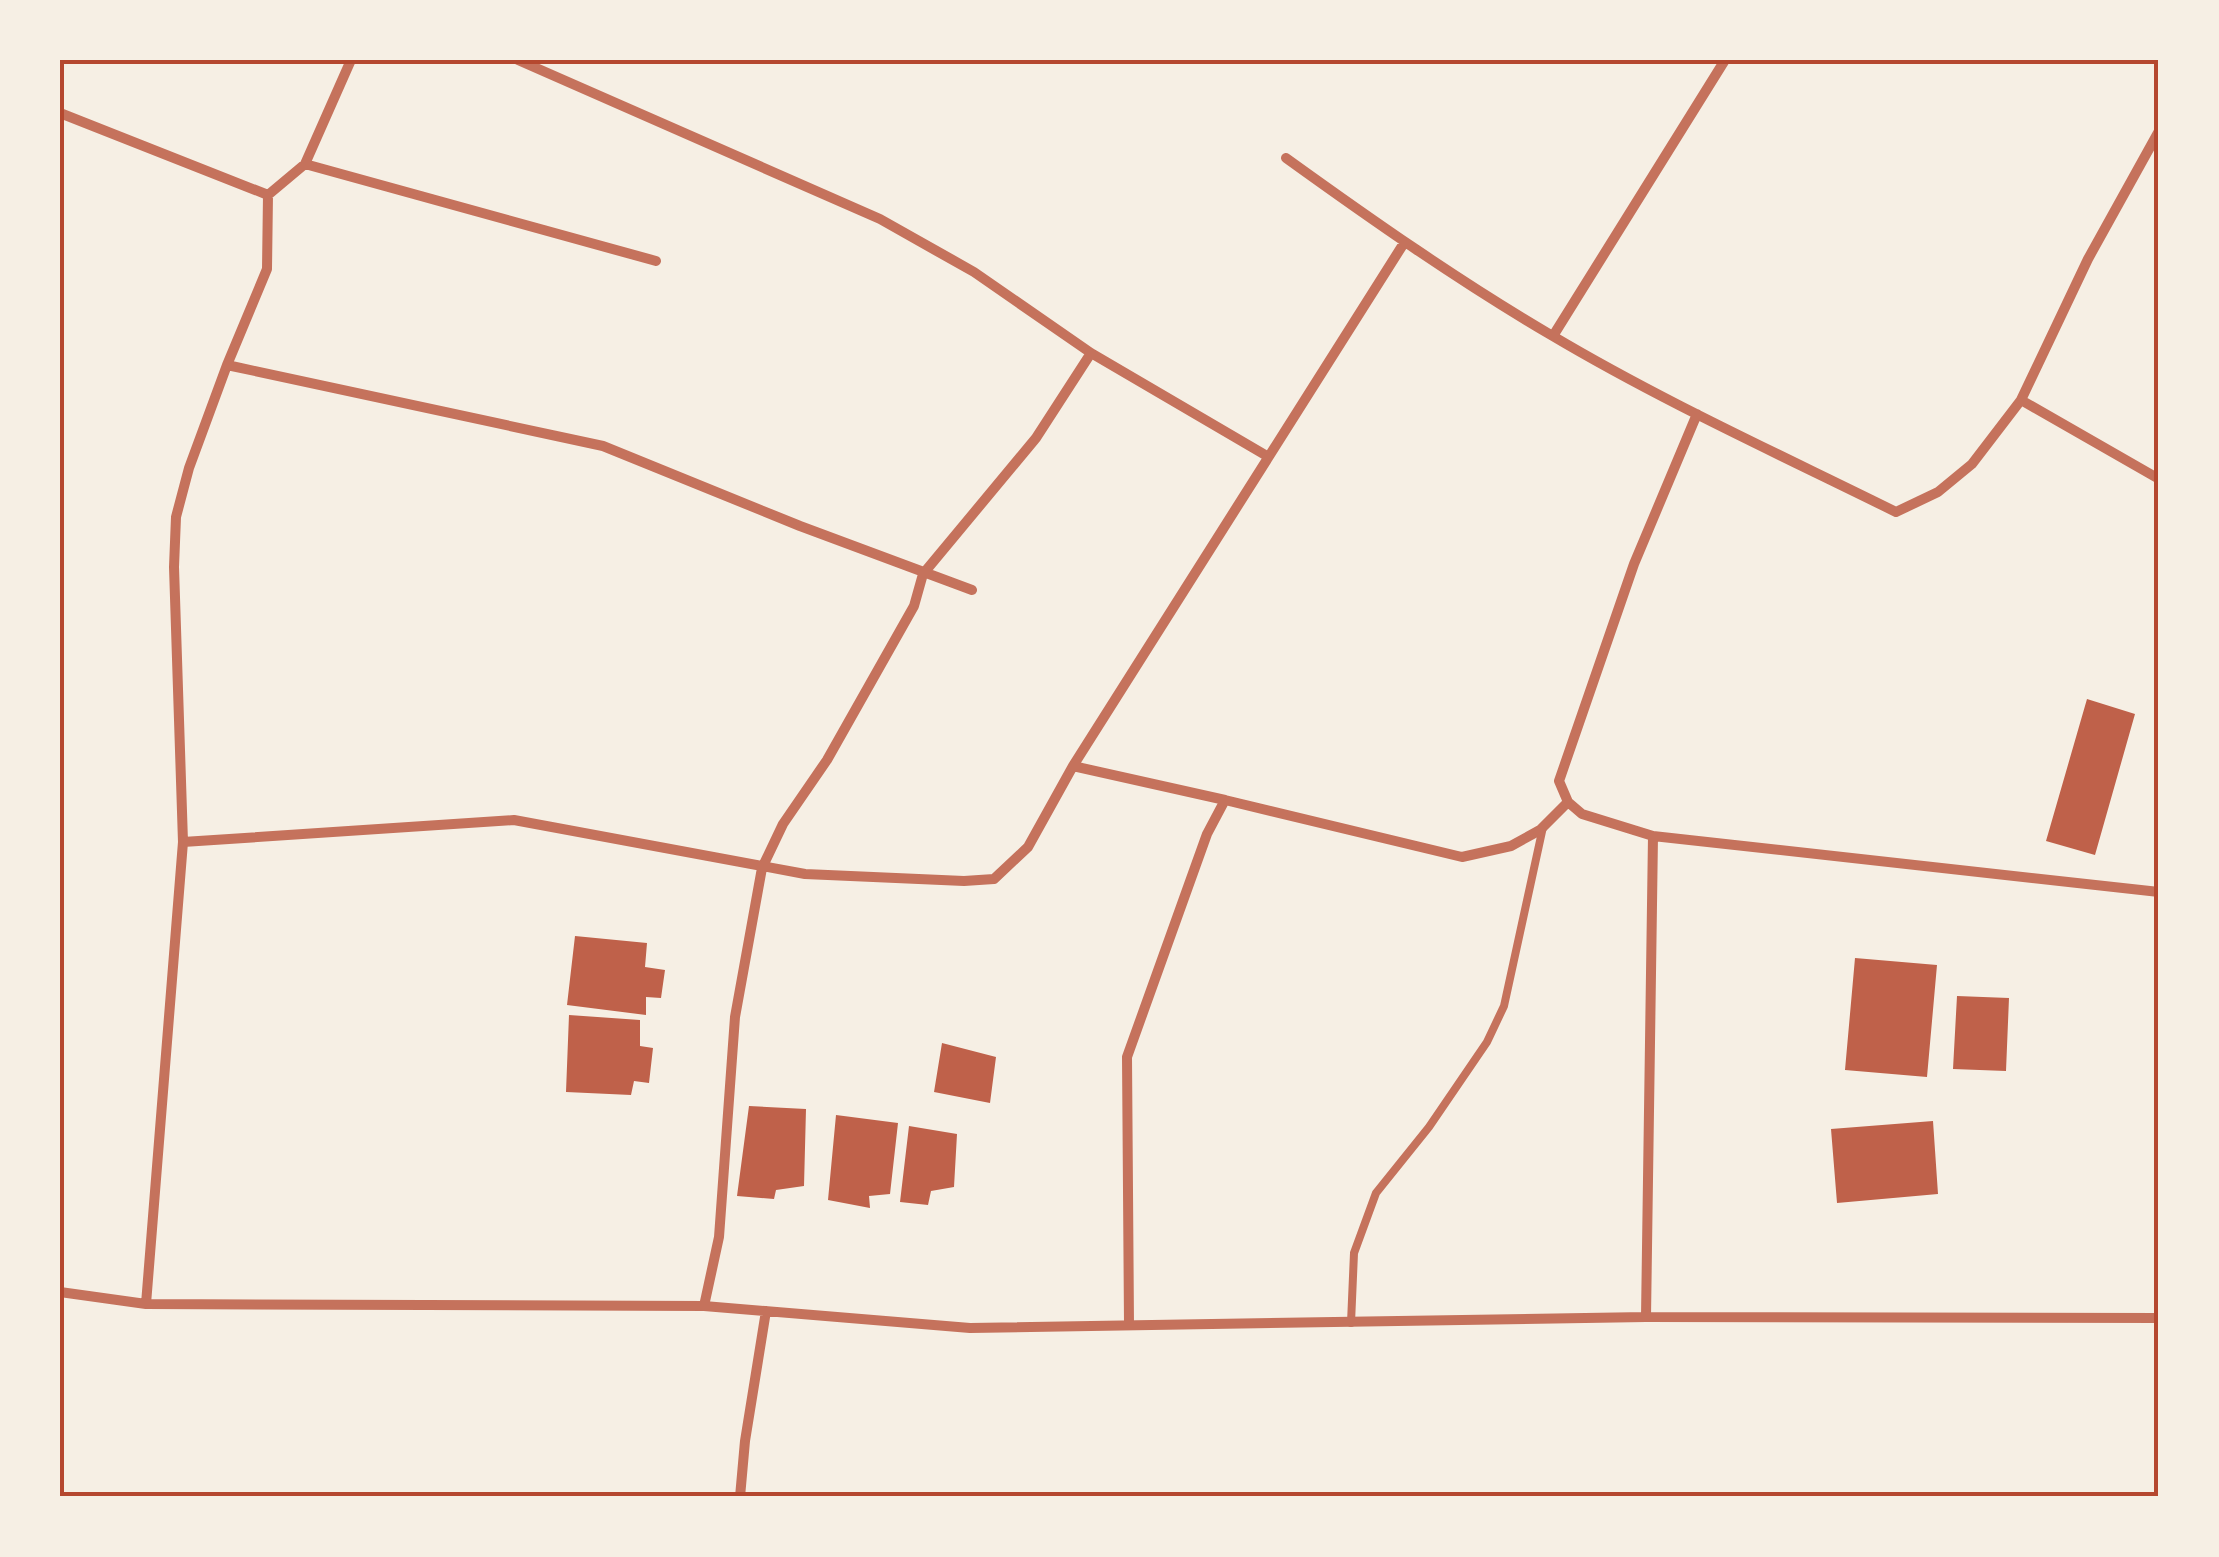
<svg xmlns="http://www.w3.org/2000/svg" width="2219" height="1557" viewBox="0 0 2219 1557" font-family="'Fira Sans',sans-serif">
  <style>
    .building { fill: #bf614a }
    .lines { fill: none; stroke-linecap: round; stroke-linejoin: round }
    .service { stroke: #c5725c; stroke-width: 8 }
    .minor { stroke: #c5725c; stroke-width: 10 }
    .neatline { fill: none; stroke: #b5482f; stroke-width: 4 }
  </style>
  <rect width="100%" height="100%" fill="#f6efe4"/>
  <path class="building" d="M2087 699 2135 714 2095 855 2046 841Z
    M575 936 647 943 645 967 665 970 661 998 646 997V1015L567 1005Z
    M1855 958 1937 965 1927 1077 1845 1070Z
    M1957 996 2009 998 2006 1071 1953 1069Z
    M569 1015 640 1020V1046L653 1048 649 1083 634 1081 631 1095 566 1092Z
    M942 1043 996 1057 990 1103 934 1092Z
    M749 1106 806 1109 804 1186 776 1190 774 1199 737 1196Z
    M836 1115 898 1123 890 1194 869 1196 870 1208 828 1200Z
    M1933 1121 1938 1194 1837 1203 1831 1129Z
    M909 1126 957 1134 954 1187 931 1191 928 1205 900 1202Z"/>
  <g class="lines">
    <path class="service" d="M1351 1323 1354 1253 1376 1193 1429 1127 1487 1042 1504 1006 1543 827"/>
    <path class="minor" d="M518 60 880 219 974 272 1091 353 1267 456
      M60 113 268 195
      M1286 158C1372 220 1459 281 1551 335 1662 401 1781 455 1896 512L1938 492 1972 464 2021 400 2088 259 2159 131
      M305 164 656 261
      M1553 336 1725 60
      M227 365 603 446 800 526 972 590
      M2021 400 2159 479
      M1697 414 1634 564 1559 781 1568 802 1582 814 1653 836 2159 892
      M1073 766 1225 800 1207 834 1127 1057 1129 1324
      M1225 800 1462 857 1511 846 1540 830 1568 802
      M183 842 514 820 805 874 964 881 994 879 1028 847 1073 766 1404 243
      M60 1292 146 1304 704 1306 970 1328 1646 1317 2159 1318
      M146 1304 183 842 174 567 176 517 189 468 227 365 267 269 268 195 305 164 351 60
      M704 1306 719 1237 735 1017 762 868 783 824 827 760 914 606 923 574 1036 438 1091 353
      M1646 1317 1653 836
      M740 1497 745 1441 766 1311"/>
  </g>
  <rect width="2219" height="1557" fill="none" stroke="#f6efe4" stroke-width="125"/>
  <rect x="62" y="62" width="2094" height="1432" class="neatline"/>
</svg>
